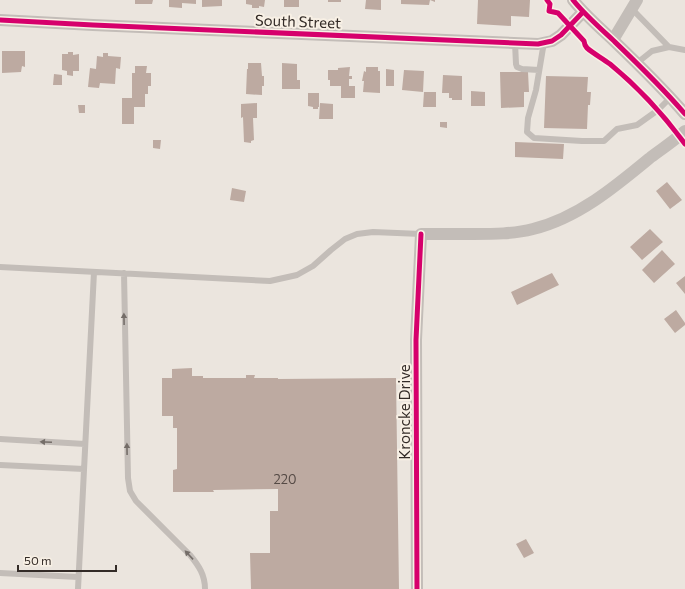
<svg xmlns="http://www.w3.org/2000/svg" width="685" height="589" viewBox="0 0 685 589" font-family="Commissioner,sans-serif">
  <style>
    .building { fill: #bdaaa1 }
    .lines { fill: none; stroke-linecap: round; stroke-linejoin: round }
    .lane { stroke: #c3bdb8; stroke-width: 6 }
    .street { stroke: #c3bdb8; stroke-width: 12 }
    .cycleway-casing { stroke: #f8f0e5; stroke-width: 8 }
    .cycleway { stroke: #d6006c; stroke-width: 5 }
    .oneway { fill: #746d68 }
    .labels { text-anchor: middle; stroke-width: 4; stroke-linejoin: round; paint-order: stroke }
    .number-label { font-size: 13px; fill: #564b46 }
    .street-label { font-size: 15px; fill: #332b27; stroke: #f8f0e5 }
  </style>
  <rect width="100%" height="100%" fill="#ebe5de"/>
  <path class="building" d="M135 0H153L152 4H135Z
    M169 0H196V4L182 3V8L169 7Z
    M202 0H222V6L202 7Z
    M246 0H265L264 7 259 6V8H252V5L246 4Z
    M284 0H299V7H284Z
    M328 0H341V2H328Z
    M366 0H381V10L365 9Z
    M401 0H435V2L430 0 429 5 401 4Z
    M478 0H530L529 17 511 16V26L477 24Z
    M2 51H25V67L22 66 21 72 2 73Z
    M68 52H73V55L79 54V71H73V76L67 75V71L62 70V54H68Z
    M103 53H108V56L121 57 120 69 116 68 115 84 100 83 99 88 88 87 90 68 96 69 97 56 103 57Z
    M248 63H261L262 76H264V86H262V95L246 94 247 69H248Z
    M282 63 297 64V80H300V89H282Z
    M135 66H147L146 73H151V86H148V94H145V107H134V124H122V98H132V73H135Z
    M350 67 349 76H352V79H349V86H355V98H341V86H330V80H328V70H338V68Z
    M366 67H378V71H380V93L363 92 364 81H362L364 71 366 72Z
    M386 69 394 70V86H386Z
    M404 70 424 71 423 92 402 90Z
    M500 72H528L529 92H524V107L501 108Z
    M54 74 62 75V85H53Z
    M443 75 462 76V100H452V98H449V93H442Z
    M546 76 588 77 587 92H591L590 105H588L587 129 544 128Z
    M471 91 485 92V106H471Z
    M424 92H436V107H423Z
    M308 93H319V107H318V109H313V107L308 106Z
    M257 103V118H253L254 140 251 141V143L244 142 243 117 241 118V104Z
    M320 103 333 104V119H319Z
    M78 105H85V113H79Z
    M440 122H447V128L440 127Z
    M153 140H161L160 149 153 148Z
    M515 142 564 144 563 159 515 157Z
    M667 182 682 200 670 209 656 191Z
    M232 188 246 191 244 202 230 200Z
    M650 229 663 242 642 260 630 247Z
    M662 250 675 264 654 283 642 270Z
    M552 273 559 285 517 305 511 292Z
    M685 276V294L676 283Z
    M676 310 685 323V325L675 333 664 319Z
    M192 368V376H203V378H246V375H255L254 378H278V379L396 378 399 589H251L250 553H270V511H278V489L213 490 214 492H173V470L177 469V428H173V416H162V378H172V369Z
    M526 539 534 553 524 558 516 544Z"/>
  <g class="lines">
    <path class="lane" d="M632 9 669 47
      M544 42 536 90 528 118 527 132 534 138 582 141H604L617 129 637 125 658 110 671 97
      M515 43 516 64 517 67 522 69 539 70
      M637 63 652 51 669 47 685 50
      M0 267 270 281 297 275 313 266 331 250 345 239 357 234 373 232 421 234
      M124 273 128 478 130 491 136 501 190 555C199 566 205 575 205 589
      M0 439 85 444
      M0 465 84 469
      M0 573 78 577
      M78 589 94 272"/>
    <path class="street" d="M573 0C585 15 600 28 614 41 639 65 663 88 685 114
      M0 20 93 25 538 44 552 41 561 35 583 12
      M613 40 637 0
      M417 589 416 340 421 234C439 234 456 234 473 234 493 234 514 234 533 229 578 218 616 186 651 157 663 148 674 141 685 131"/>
    <g class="cycleway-casing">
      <path id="cycleway" d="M547 0 550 4 549 11 558 13 584 41 585 45 587 48C594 54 602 58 610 64 638 87 663 114 685 144
        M573 0C585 15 600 28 614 41 639 65 663 88 685 114
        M0 20 93 25 538 44 552 41 561 35 583 12
        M417 589 416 340 421 234"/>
    </g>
    <use href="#cycleway" class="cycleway"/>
  </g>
  <defs><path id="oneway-solid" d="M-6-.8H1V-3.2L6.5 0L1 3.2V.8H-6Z"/></defs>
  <g class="oneway">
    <use href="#oneway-solid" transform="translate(124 319) rotate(-91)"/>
    <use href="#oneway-solid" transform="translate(46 442) rotate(-177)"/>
    <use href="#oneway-solid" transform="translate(127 449) rotate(-91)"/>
    <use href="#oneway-solid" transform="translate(189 555) rotate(-133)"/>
  </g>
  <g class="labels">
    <g class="number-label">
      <text x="285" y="484">220</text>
    </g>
    <g class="street-label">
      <text transform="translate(298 22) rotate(2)" y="5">South Street</text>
      <text transform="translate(405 412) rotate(-90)" y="5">Kroncke Drive</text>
    </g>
  </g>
  <path d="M18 565v6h98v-6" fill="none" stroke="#332b27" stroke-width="2"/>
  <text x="24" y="565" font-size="12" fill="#332b27" stroke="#f8f0e5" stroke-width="3" paint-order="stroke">50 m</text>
</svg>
